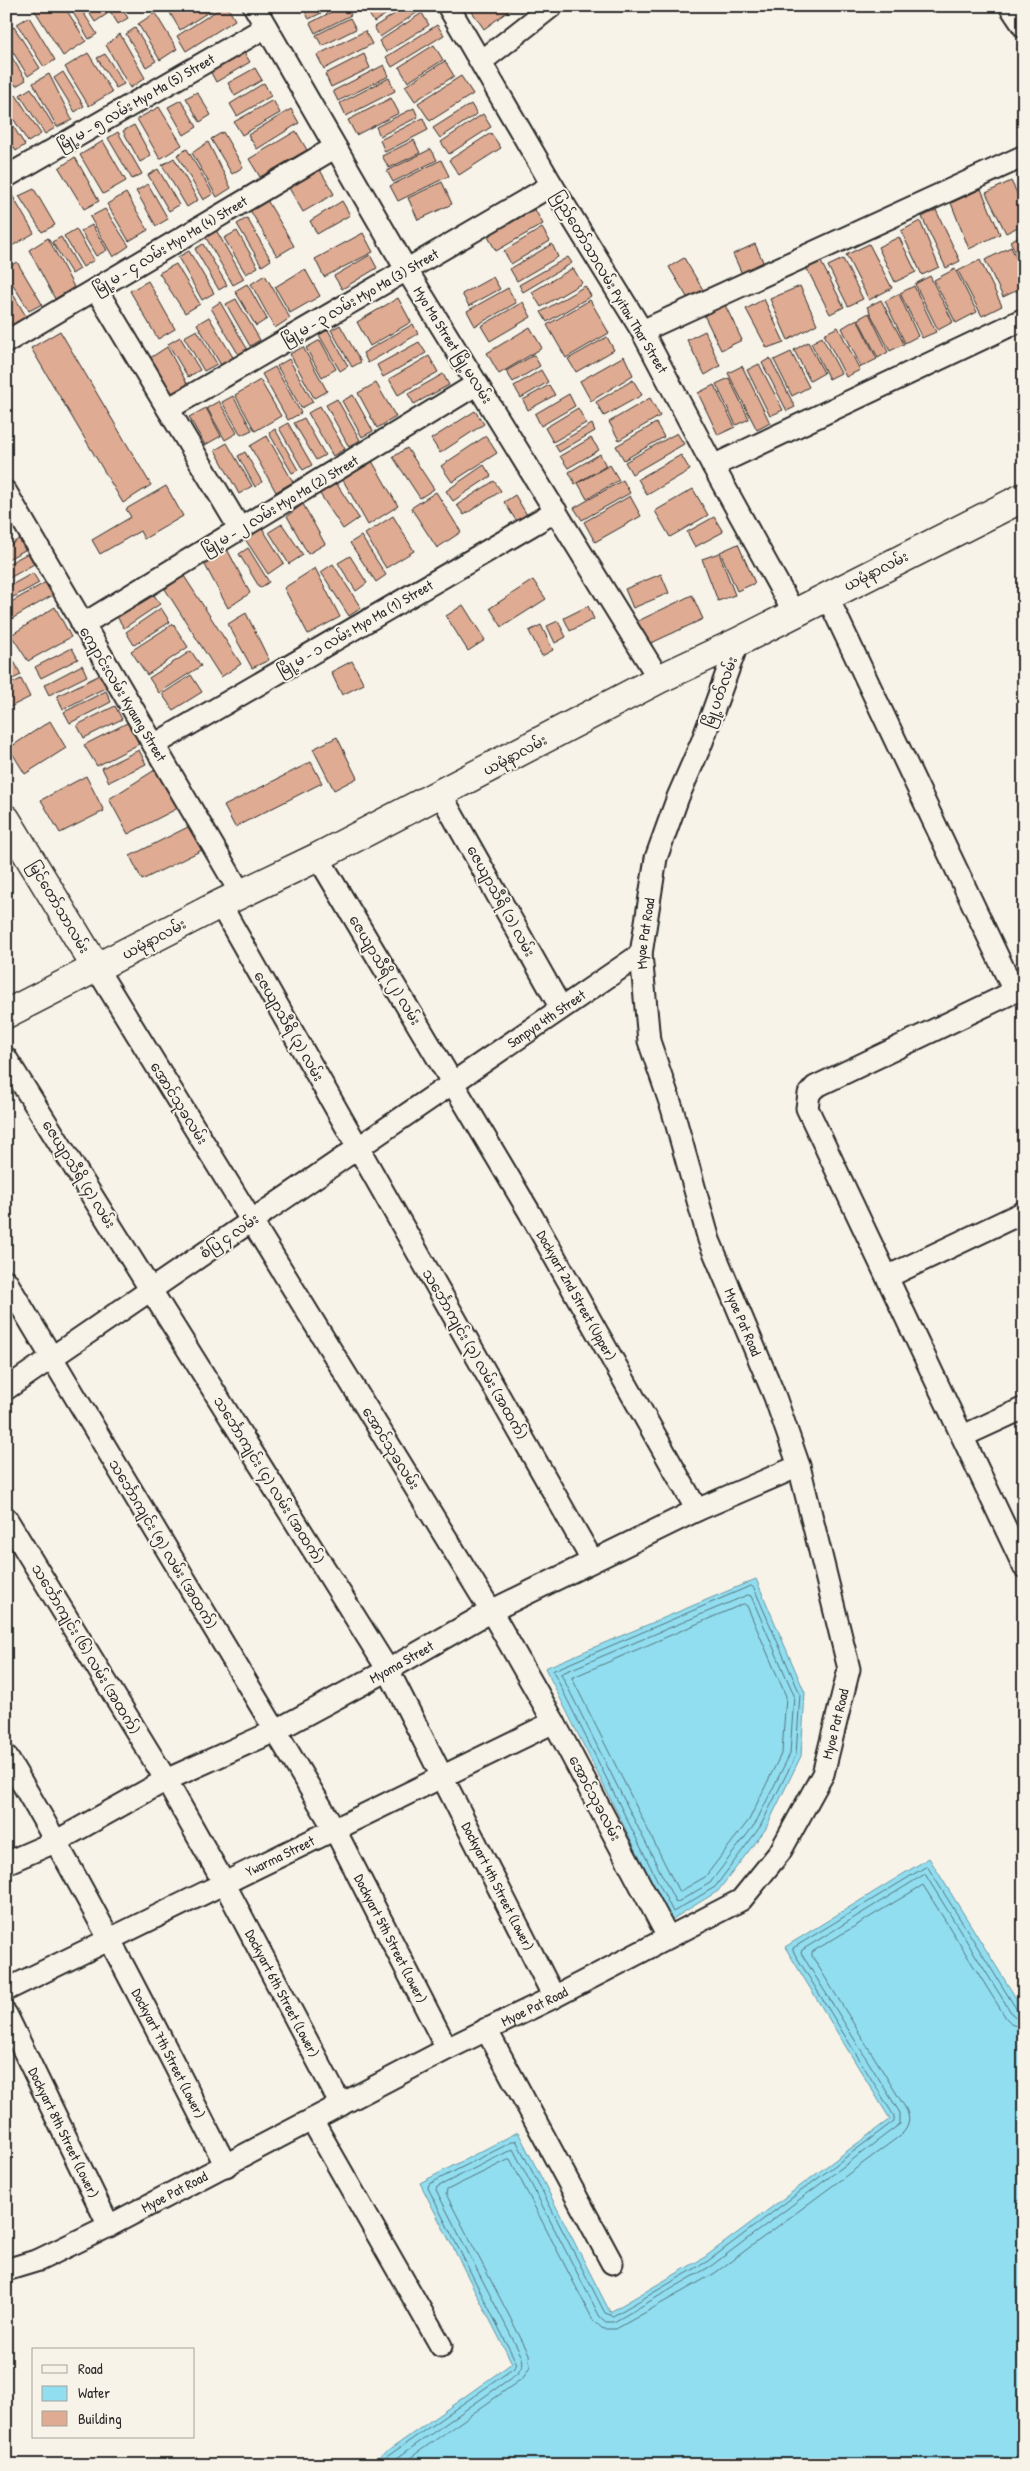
<svg xmlns="http://www.w3.org/2000/svg" width="1030" height="2471" viewBox="0 0 1030 2471" font-family="'Patrick Hand','Noto Sans Myanmar',sans-serif">
  <style>
    .water { fill: #91def1; stroke: #6896a2 }
    .lines { fill: none; stroke-linecap: round; stroke-linejoin: round }
    .shore { stroke: #54737a; stroke-width: 1 }
    .building { fill: #dfab92; stroke: #2b2b2b }
    .minor-casing { stroke: #2b2b2b; stroke-width: 25 }
    .major-casing { stroke: #2b2b2b; stroke-width: 31 }
    .minor { stroke: #f7f3e8; stroke-width: 21 }
    .major { stroke: #f7f3e8; stroke-width: 28 }
    .labels { text-anchor: middle; stroke-width: 4; stroke-linejoin: round; paint-order: stroke }
    .street-label { font-size: 14px; fill: #2b2b2b; stroke: #f7f3e8 }
  </style>
  <rect width="100%" height="100%" fill="#f7f3e8"/>
  <filter id="ink" filterUnits="userSpaceOnUse"><feTurbulence type="fractalNoise" baseFrequency=".02" numOctaves="2"/><feDisplacementMap in="SourceGraphic" scale="10" xChannelSelector="R" yChannelSelector="G"/><feConvolveMatrix kernelMatrix="1 2 1 2 8 2 1 2 1" color-interpolation-filters="sRGB"/></filter>
  <g filter="url(#ink)">
    <path class="water" d="M756 1579 805 1693 801 1756 765 1830 718 1891 671 1920 545 1668Z
      M929 1858 1024 2011V2465H364L378 2458 512 2363 420 2183 518 2132 610 2312 705 2257 890 2119 785 1947Z"/>
    <g class="lines">
      <path class="shore" d="M751 1586 754 1588 800 1694 796 1755 760 1827 715 1887 673 1912 553 1671Z
        M748 1595 751 1596 794 1695 790 1754 755 1824 710 1883 676 1903 561 1674Z
        M744 1604 747 1606 786 1696 782 1752 749 1820 705 1877 679 1892 572 1678Z
        M375 2465 514 2368 517 2364 428 2188 429 2184 516 2140 605 2313 613 2316 708 2261 894 2121V2116L793 1951V1948L927 1866 1017 2010 1024 2013
        M387 2465 518 2373 523 2364 522 2357 436 2190 437 2187 513 2149 600 2317 606 2322H614L711 2266 900 2124V2113L801 1953 802 1950 925 1874 1012 2014 1017 2018 1024 2019
        M400 2465 523 2378 530 2367 529 2354 446 2194 447 2190 510 2159 593 2320 603 2329H616L715 2273 901 2135C909 2127 911 2119 906 2109L812 1956V1952L923 1885 1006 2018 1013 2025 1024 2027"/>
    </g>
    <path class="building" d="M38 6H50L53 12 64 6 86 41 63 56 34 9Z
      M69 6H79L97 34 89 39Z
      M85 6H102L107 14 95 22Z
      M107 6H120L128 18 118 24Z
      M166 6H218L180 30Z
      M224 6H227L235 20 186 51 177 36Z
      M306 6H335L309 19 303 8Z
      M343 6H347L351 15 315 33 310 23Z
      M364 6H399L374 22Z
      M407 6H415L418 12 380 37 374 27Z
      M468 6H508L511 9 484 29Z
      M155 13 177 49 160 60 138 24Z
      M422 13 429 25 386 52 379 41Z
      M29 17 55 60 44 67 17 24Z
      M350 18 356 29 322 46 316 35Z
      M437 25 444 35 392 67 386 57Z
      M14 27 40 68 28 76 6 41V32Z
      M135 28 156 61 146 67 126 34Z
      M365 31 372 44 324 69 317 55Z
      M120 34 145 78 130 88 106 45Z
      M434 45 443 60 408 82 399 67Z
      M6 48 26 80 16 86 6 72Z
      M242 49 250 62 216 82 209 69Z
      M88 53 112 92 89 106 65 67Z
      M105 54 124 84 116 88 97 58Z
      M364 54 370 68 331 87 325 74Z
      M445 61 454 76 415 101 405 86Z
      M384 65 389 76 338 101 333 91Z
      M255 68 262 80 235 96 228 83Z
      M63 72 84 106 75 112 54 78Z
      M49 74 72 120 57 127 33 83Z
      M461 76 473 94 430 121 418 103Z
      M389 78 395 91 346 116 340 103Z
      M264 83 271 96 237 116 230 104Z
      M31 88 55 128 45 134 20 95Z
      M197 92 211 115 200 122 186 98Z
      M16 95 41 134 28 142 6 107V101Z
      M391 98 399 113 356 135 348 120Z
      M181 100 197 127 184 135 168 107Z
      M273 100 280 113 242 135 234 122Z
      M471 104 477 114 440 138 433 128Z
      M159 107 182 145 160 159 137 119Z
      M414 108 418 117 380 136 376 127Z
      M291 109 299 123 257 149 248 135Z
      M483 114 491 127 449 154 441 142Z
      M423 118 428 130 385 152 380 140Z
      M9 120 25 145 16 151 6 136V121Z
      M134 125 151 156 140 162 123 131Z
      M296 131 307 150 260 177 249 159Z
      M118 132 142 174 132 179 108 138Z
      M223 132 243 167 232 174 211 139Z
      M491 133 501 148 459 175 449 160Z
      M414 140 420 153 389 168 382 156Z
      M103 141 126 181 103 194 80 155Z
      M208 142 231 188 217 197 192 153Z
      M187 149 213 194 203 200 177 155Z
      M431 149 437 160 393 182 387 171Z
      M75 157 99 201 84 209 59 168Z
      M174 158 198 200 187 207 162 165Z
      M441 160 449 176 398 201 390 186Z
      M158 169 179 205 169 211 148 175Z
      M320 170 334 194 303 212 289 188Z
      M1011 181 1024 207V224L1006 233 986 193Z
      M442 182 452 204 418 220 408 198Z
      M148 184 168 219 156 226 136 191Z
      M34 189 55 225 42 232 19 196Z
      M981 189 1000 234 969 249 951 203Z
      M9 190 34 233 12 246 6 236V191Z
      M126 193 148 230 129 241 107 204Z
      M267 200 294 246 277 256 250 210Z
      M342 201 350 215 317 234 310 221Z
      M534 208 543 224 496 251 487 235Z
      M105 209 129 246 113 257 90 217Z
      M936 210 960 261 946 268 922 217Z
      M247 218 271 260 262 266 237 224Z
      M920 221 939 267 922 275 901 231Z
      M92 225 107 250 96 256 81 231Z
      M542 228 550 241 511 264 504 251Z
      M76 229 94 260 83 267 64 236Z
      M216 230 244 279 233 285 205 236Z
      M237 231 258 267 246 274 224 238Z
      M363 233 373 252 324 277 315 259Z
      M1024 234V269L1010 241Z
      M61 237 80 269 72 274 52 242Z
      M899 237 916 272 895 282 878 247Z
      M48 238 74 287 55 299 29 250Z
      M203 244 227 285 219 290 195 249Z
      M552 244 558 257 517 281 510 269Z
      M755 244 765 266 743 276 733 254Z
      M869 244 892 288 869 300 846 255Z
      M1011 247 1024 274V287L1003 297 985 260Z
      M189 251 214 293 202 300 178 257Z
      M370 255 377 268 342 289 334 276Z
      M568 257 572 263 523 292 519 285Z
      M684 258 705 293 690 302 669 267Z
      M843 259 863 299 848 306 828 266Z
      M820 260 844 307 830 314 806 267Z
      M980 260 1002 306 982 316 958 271Z
      M17 262 42 304 29 311 6 273V268Z
      M176 264 200 304 185 313 159 273Z
      M573 268 582 283 541 307 532 292Z
      M305 269 320 296 290 313 275 287Z
      M955 269 977 312 956 323 934 280Z
      M265 275 290 318 275 328 251 284Z
      M930 276 953 322 938 330 915 284Z
      M493 277 500 289 469 306 462 294Z
      M148 281 175 329 158 339 130 291Z
      M6 282 27 318 12 326 6 315Z
      M247 284 267 319 256 326 235 291Z
      M585 286 591 296 547 322 541 312Z
      M800 286 817 324 788 340 770 299Z
      M914 286 936 332 922 338 900 293Z
      M508 288 516 303 475 326 467 311Z
      M899 294 918 336 905 343 885 301Z
      M398 298 411 322 370 346 357 322Z
      M236 299 260 340 250 346 226 304Z
      M764 299 784 342 767 348 746 309Z
      M590 300 609 333 566 358 547 325Z
      M881 300 904 344 890 351 867 307Z
      M220 302 249 352 240 357 211 308Z
      M523 302 531 317 490 341 481 326Z
      M724 303 742 340 721 350 703 313Z
      M869 313 888 352 878 358 858 319Z
      M209 317 234 359 222 367 197 324Z
      M857 319 877 359 861 367 842 328Z
      M413 324 418 334 368 363 363 353Z
      M340 325 361 362 352 367 331 330Z
      M530 327 542 348 499 374 487 353Z
      M838 327 860 370 846 377 824 334Z
      M197 330 217 364 204 371 184 337Z
      M328 330 348 366 340 371 319 335Z
      M60 331 151 485 123 503 31 348Z
      M705 331 720 366 705 375 687 340Z
      M180 337 200 370 188 377 168 344Z
      M607 337 614 350 576 372 568 359Z
      M822 337 841 373 829 379 811 343Z
      M320 340 336 369 322 377 306 348Z
      M419 342 426 353 383 377 377 365Z
      M808 342 824 373 810 381 794 350Z
      M167 347 189 387 171 396 150 358Z
      M303 347 327 391 314 398 290 354Z
      M791 352 809 387 792 396 774 360Z
      M534 355 540 366 513 382 506 371Z
      M429 356 438 372 398 395 389 379Z
      M624 356 633 375 591 401 580 381Z
      M770 358 795 407 787 411 762 363Z
      M289 359 313 402 301 408 277 366Z
      M759 364 783 410 770 416 747 370Z
      M742 366 770 423 757 430 728 373Z
      M275 367 301 413 288 420 262 374Z
      M541 370 548 382 521 398 514 386Z
      M443 374 449 385 414 404 408 394Z
      M729 378 749 419 736 425 716 384Z
      M260 380 281 416 255 431 235 395Z
      M633 380 642 395 604 416 596 402Z
      M376 383 396 417 377 428 358 393Z
      M549 385 555 395 528 410 523 400Z
      M714 385 735 427 718 435 698 393Z
      M569 394 575 406 541 426 535 414Z
      M353 395 373 431 362 437 342 401Z
      M233 396 252 430 241 435 222 402Z
      M650 398 660 416 619 440 609 422Z
      M337 399 360 440 349 447 326 405Z
      M219 401 237 433 225 440 207 408Z
      M320 406 345 449 333 456 308 413Z
      M206 408 221 436 205 445 189 417Z
      M578 408 586 423 553 442 545 428Z
      M475 411 484 424 440 453 431 439Z
      M304 418 325 455 316 460 294 423Z
      M288 423 312 465 303 470 279 428Z
      M656 423 664 437 624 460 616 446Z
      M592 424 595 431 559 452 555 445Z
      M275 429 298 470 292 473 269 433Z
      M677 433 684 444 632 474 625 462Z
      M267 436 293 482 276 492 250 446Z
      M486 436 497 453 452 482 441 466Z
      M591 438 599 450 568 468 560 456Z
      M227 443 252 486 239 494 215 450Z
      M407 448 434 489 420 498 393 457Z
      M245 452 262 482 255 487 238 456Z
      M600 454 606 466 575 484 569 472Z
      M681 455 690 470 647 495 638 479Z
      M372 461 398 506 368 525 343 480Z
      M484 465 491 476 453 501 446 491Z
      M610 465 619 480 587 499 578 483Z
      M334 480 359 518 343 529 318 491Z
      M623 480 630 493 582 520 574 508Z
      M494 481 501 491 464 515 457 505Z
      M166 486 183 516 144 539 140 531 100 554 92 540 131 517 126 509Z
      M693 489 708 515 670 537 655 511Z
      M436 492 461 532 437 548 411 508Z
      M515 495 527 515 517 522 504 502Z
      M630 496 641 516 595 542 584 522Z
      M303 504 325 544 308 554 287 516Z
      M393 516 414 551 386 568 365 534Z
      M714 517 723 532 695 547 687 532Z
      M282 524 303 555 289 564 269 532Z
      M262 528 284 563 268 574 245 539Z
      M361 536 386 575 376 582 350 543Z
      M19 539 25 550 6 560V547Z
      M738 544 755 583 737 591 720 552Z
      M248 548 269 582 260 588 239 554Z
      M227 549 250 593 228 608 205 565Z
      M28 553 34 564 6 580V565Z
      M719 553 735 595 718 601 702 559Z
      M350 556 367 583 356 591 338 563Z
      M333 564 361 608 349 616 321 572Z
      M315 568 340 617 308 634 284 588Z
      M33 573 39 583 6 601V588Z
      M661 574 669 593 633 608 625 589Z
      M184 576 241 664 221 677 165 589Z
      M533 580 546 599 502 627 490 608Z
      M46 582 53 595 8 621 6 605Z
      M150 589 160 604 124 628 114 612Z
      M692 595 703 619 647 645 636 622Z
      M463 605 485 640 468 651 446 616Z
      M588 606 594 619 570 631 564 618Z
      M55 607 71 637 28 661 11 635Z
      M161 608 170 622 134 645 126 632Z
      M246 613 269 660 252 668 228 624Z
      M558 621 566 637 555 643 547 626Z
      M173 624 188 647 147 675 131 651Z
      M541 625 553 650 542 656 529 631Z
      M72 648 78 659 41 678 35 667Z
      M191 651 201 666 159 693 149 678Z
      M14 661 21 675 6 682V665Z
      M352 661 364 684 342 695 331 672Z
      M82 665 87 676 49 695 44 685Z
      M102 674 109 686 63 709 57 696Z
      M191 675 202 692 173 710 162 694Z
      M21 679 30 697 6 709V686Z
      M106 691 111 702 70 723 64 712Z
      M115 706 122 719 84 738 77 725Z
      M50 721 66 748 25 774 9 748Z
      M129 722 139 744 97 766 84 745Z
      M337 737 357 778 334 790 313 749Z
      M139 750 146 764 109 782 102 768Z
      M311 762 322 783 235 827 224 806Z
      M158 768 180 807 128 834 109 799Z
      M86 776 104 811 60 833 41 800Z
      M194 824 206 848 142 880 130 856Z"/>
    <g class="lines">
      <g class="minor-casing">
        <g id="minor">
          <path d="M254 6 406 269 659 679"/>
          <path d="M448 6 552 185 642 331 713 466 794 613"/>
          <path d="M1010 6 1024 27"/>
          <path d="M482 61 552 6"/>
          <path d="M6 177 266 27"/>
          <path d="M96 289 240 529"/>
          <path d="M642 331 1024 156"/>
          <path d="M6 342 334 148"/>
          <path d="M168 409 552 185"/>
          <path d="M713 466 1024 319"/>
          <path d="M6 492 241 894"/>
          <path d="M827 596 1014 991"/>
          <path d="M82 625 477 384"/>
          <path d="M154 745 556 511"/>
          <path d="M440 793 561 1008"/>
          <path id="s1" d="M318 857 530 1213 697 1510"/>
          <path d="M220 904 592 1560"/>
          <path d="M97 969 491 1611 554 1722 668 1937"/>
          <path d="M1024 987 815 1087 809 1094 807 1108 1024 1567"/>
          <path id="s2" d="M6 1058 388 1670 554 1997"/>
          <path d="M887 1277 1024 1212"/>
          <path id="s3" d="M6 1281 335 1830 447 2049"/>
          <path id="s4" d="M6 1389 641 954"/>
          <path d="M963 1436 1024 1408"/>
          <path id="s5" d="M6 1518 166 1780 224 1883 341 2105"/>
          <path id="s6" d="M6 1756C86 1889 156 2028 226 2166"/>
          <path id="s7" d="M6 1863 57 1841 166 1780 275 1731 388 1670 491 1611 697 1510 799 1466"/>
          <path id="s8" d="M6 1990 554 1722"/>
          <path id="s9" d="M6 2014 109 2226"/>
          <path d="M486 2029 612 2263"/>
          <path d="M312 2120 441 2346"/>
          <path id="s10" d="M6 2270 39 2260 109 2226 447 2049 554 1997 741 1900 780 1852 823 1774 849 1669 799 1466 775 1397 709 1240 672 1108 649 1041 641 954 656 858 678 797 702 742 738 642"/>
        </g>
      </g>
      <g class="major-casing">
        <path id="major" d="M6 819 97 969
          M6 1014 220 904 318 857 659 679 738 642 1024 497"/>
      </g>
      <use href="#minor" class="minor"/>
      <use href="#major" class="major"/>
    </g>
  </g>
  <g class="labels">
    <g class="street-label">
      <text transform="translate(136 102) rotate(-30)" y="5">မြို့မ - ၅ လမ်း Myo Ma (5) Street</text>
      <text transform="translate(170 245) rotate(-31)" y="5">မြို့မ - ၄ လမ်း Myo Ma (4) Street</text>
      <text transform="translate(610 282) rotate(59)" y="5">ပြည်တော်သာလမ်း Pyitaw Thar Street</text>
      <text transform="translate(360 297) rotate(-30)" y="5">မြို့မ - ၃ လမ်း Myo Ma (3) Street</text>
      <text transform="translate(453 345) rotate(58)" y="5">Myo Ma Street မြို့မလမ်း</text>
      <text transform="translate(280 505) rotate(-31)" y="5">မြို့မ - ၂ လမ်း Myo Ma (2) Street</text>
      <text transform="translate(876 571) rotate(-27)" y="5">ယမုံနာလမ်း</text>
      <text transform="translate(355 628) rotate(-30)" y="5">မြို့မ - ၁ လမ်း Myo Ma (1) Street</text>
      <text transform="translate(720 692) rotate(-70)" y="5">မြို့ပတ်လမ်း</text>
      <text transform="translate(123 694) rotate(59)" y="5">ကျောင်းလမ်း Kyaung Street</text>
      <text transform="translate(515 755) rotate(-28)" y="5">ယမုံနာလမ်း</text>
      <text transform="translate(501 901) rotate(61)" y="5">ဇေယျာသီရိ (၁) လမ်း</text>
      <text transform="translate(59 907) rotate(59)" y="5">မြင်တော်သာလမ်း</text>
      <text dy="5" stroke="none"><textPath href="#s10" startOffset="1851">Myoe Pat Road</textPath></text>
      <text transform="translate(154 939) rotate(-28)" y="5">ယမုံနာလမ်း</text>
      <text transform="translate(385 970) rotate(59)" y="5">ဇေယျာသီရိ (၂) လမ်း</text>
      <text dy="5" stroke="none"><textPath href="#s4" startOffset="655">Sanpya 4th Street</textPath></text>
      <text transform="translate(289 1026) rotate(60)" y="5">ဇေယျာသီရိ (၃) လမ်း</text>
      <text transform="translate(179 1103) rotate(58)" y="5">အောင်သုခလမ်း</text>
      <text transform="translate(79 1174) rotate(58)" y="5">ဇေယျာသီရိ (၄) လမ်း</text>
      <text transform="translate(229 1236) rotate(-34)" y="5">စံပြ ၄ လမ်း</text>
      <text dy="5" stroke="none"><textPath href="#s1" startOffset="509">Dockyart 2nd Street (Upper)</textPath></text>
      <text transform="translate(743 1322) rotate(67)" y="5">Myoe Pat Road</text>
      <text transform="translate(475 1354) rotate(60)" y="5">သင်္ဘောကျင်း (၃) လမ်း (အထက်)</text>
      <text transform="translate(391 1448) rotate(58)" y="5">အောင်သုခလမ်း</text>
      <text transform="translate(269 1480) rotate(58)" y="5">သင်္ဘောကျင်း (၄) လမ်း (အထက်)</text>
      <text transform="translate(163 1544) rotate(59)" y="5">သင်္ဘောကျင်း (၅) လမ်း (အထက်)</text>
      <text transform="translate(86 1649) rotate(59)" y="5">သင်္ဘောကျင်း (၆) လမ်း (အထက်)</text>
      <text dy="5" stroke="none"><textPath href="#s7" startOffset="444">Myoma Street</textPath></text>
      <text dy="5" stroke="none"><textPath href="#s10" startOffset="1026">Myoe Pat Road</textPath></text>
      <text transform="translate(595 1798) rotate(62)" y="5">အောင်သုခလမ်း</text>
      <text dy="5" stroke="none"><textPath href="#s8" startOffset="305">Ywarma Street</textPath></text>
      <text dy="5" stroke="none"><textPath href="#s2" startOffset="964">Dockyart 4th Street (Lower)</textPath></text>
      <text dy="5" stroke="none"><textPath href="#s3" startOffset="762">Dockyart 5th Street (Lower)</textPath></text>
      <text dy="5" stroke="none"><textPath href="#s5" startOffset="550">Dockyart 6th Street (Lower)</textPath></text>
      <text dy="5" stroke="none"><textPath href="#s10" startOffset="591">Myoe Pat Road</textPath></text>
      <text dy="5" stroke="none"><textPath href="#s6" startOffset="339">Dockyart 7th Street (Lower)</textPath></text>
      <text dy="5" stroke="none"><textPath href="#s9" startOffset="132">Dockyart 8th Street (Lower)</textPath></text>
      <text dy="5" stroke="none"><textPath href="#s10" startOffset="186">Myoe Pat Road</textPath></text>
    </g>
  </g>
  <rect width="1030" height="2471" fill="none" stroke="#f7f3e8" stroke-width="25"/>
  <rect x="12" y="12" width="1005" height="2446" fill="none" stroke="#2b2b2b" stroke-width="2" filter="url(#ink)"/>
  <rect x="32" y="2348" width="162" height="90" fill="#f7f3e8" stroke="#a5a39c"/>
  <rect x="42" y="2365" width="25" height="8" fill="#f7f3e8" stroke="#a5a39c"/>
  <text x="78" y="2374" font-size="15" fill="#2b2b2b">Road</text>
  <rect x="42" y="2386" width="25" height="15" fill="#91def1" stroke="#a5a39c"/>
  <text x="78" y="2398" font-size="15" fill="#2b2b2b">Water</text>
  <rect x="42" y="2411" width="25" height="15" fill="#dfab92" stroke="#a5a39c"/>
  <text x="78" y="2424" font-size="15" fill="#2b2b2b">Building</text>
</svg>
